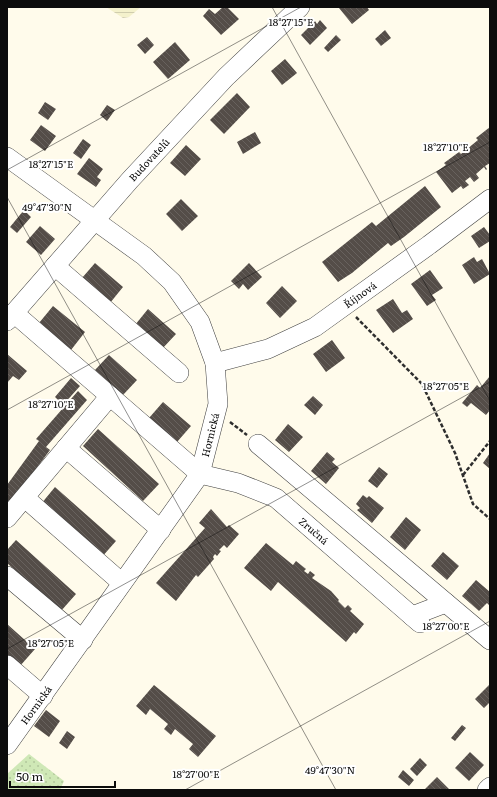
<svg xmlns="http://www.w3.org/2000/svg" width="497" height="797" viewBox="0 0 497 797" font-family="Literata,serif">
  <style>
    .farmland { fill: url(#farmland-rules) }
    .grass { fill: url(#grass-dots) }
    .building { fill: url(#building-back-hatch) }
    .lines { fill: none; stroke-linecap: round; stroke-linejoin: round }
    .minor-casing { stroke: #3f3f3f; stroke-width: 20 }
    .path { stroke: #2e2e2e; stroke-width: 2.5; stroke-dasharray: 4 2; stroke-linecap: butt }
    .minor { stroke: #fff; stroke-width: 19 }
    .ticks { fill: none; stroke: #0c0c0c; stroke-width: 1; stroke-opacity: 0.45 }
    .labels { text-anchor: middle; stroke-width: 4; stroke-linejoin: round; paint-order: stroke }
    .street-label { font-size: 10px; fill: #0c0c0c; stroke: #fff }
    .ticks-label { font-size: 10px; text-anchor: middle; fill: #0c0c0c; stroke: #fff; stroke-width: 4; stroke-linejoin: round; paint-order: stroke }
  </style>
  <defs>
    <pattern id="farmland-rules" width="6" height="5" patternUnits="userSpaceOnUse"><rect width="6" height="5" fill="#f4f1cc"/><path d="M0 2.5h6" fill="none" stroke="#d0cdae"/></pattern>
    <pattern id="grass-dots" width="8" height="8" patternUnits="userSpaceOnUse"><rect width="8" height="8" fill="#cfe8b6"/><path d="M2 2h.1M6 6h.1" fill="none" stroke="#b1c69b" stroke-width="1.8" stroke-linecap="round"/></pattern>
    <pattern id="building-back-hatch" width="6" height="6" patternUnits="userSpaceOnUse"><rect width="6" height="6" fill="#544d48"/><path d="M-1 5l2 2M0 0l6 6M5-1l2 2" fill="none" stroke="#68625e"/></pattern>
  </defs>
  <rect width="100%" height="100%" fill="#fffbeb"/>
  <path class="farmland" d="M106 7H141L129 17 123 18Z"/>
  <path class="grass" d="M29 754 64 781 60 790H7V774Z"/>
  <path class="building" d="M223 7H227L239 19 221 35 203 16 209 9 215 14Z
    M340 7H367L369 10 352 24 339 8Z
    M320 20 327 28 310 45 301 35 315 21 317 24Z
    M385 30 391 38 381 46 375 39Z
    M336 35 341 40 328 52 324 48Z
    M147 37 154 45 145 54 137 45Z
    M175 42 190 60 168 79 153 62Z
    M285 59 297 73 282 85 271 71Z
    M237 93 250 107 224 134 210 120Z
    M45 102 56 109 48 120 38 113Z
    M107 105 115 110 107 121 100 115Z
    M41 125 56 136 45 151 30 140Z
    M490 127V163L485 166 487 169 486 170 484 167 476 174 479 178 474 182 470 177 465 181 469 185 463 189 461 186 452 193 436 172 446 165 444 163 459 152 461 154 478 140 476 138Z
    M255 132 261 143 243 154 237 142Z
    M83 139 91 145 81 159 73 153Z
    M186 145 201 159 185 176 170 163Z
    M89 158 103 169 97 177 101 180 96 187 77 174Z
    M425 186 441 207 404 237 391 246 388 243 352 273 338 282 322 262 372 222 376 226Z
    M181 199 198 216 182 231 166 214Z
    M24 210 31 217 17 233 10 227Z
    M40 226 55 239 41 255 26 242Z
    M484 227 490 235V241L479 248 471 236Z
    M474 257 477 262 482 259 490 274 474 284 462 265Z
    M95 263 123 287 110 303 82 278Z
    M249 263 262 277 248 290 243 284 239 289 231 281Z
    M430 270 443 288 432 295 436 300 427 306 411 284Z
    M282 286 297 301 280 318 266 303Z
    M393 299 402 313 407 310 413 319 393 333 376 310Z
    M53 306 85 332 71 350 39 323Z
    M148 309 176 334 162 349 135 325Z
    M332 340 345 358 326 372 313 354Z
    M7 354 27 371 19 380 13 376 7 383Z
    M109 355 137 380 123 395 95 370Z
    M490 376V410L486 415 471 403 467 407 462 403 477 385 480 388Z
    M71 378 80 386 63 405 55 397Z
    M78 391 87 400 46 447 50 450 7 508V485L39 441 36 439Z
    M313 396 323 405 315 415 304 405Z
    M163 402 191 426 177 442 149 418Z
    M288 424 303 437 289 452 275 440Z
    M98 429 159 484 143 501 83 446Z
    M327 452 335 459 332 462 339 468 326 484 311 471Z
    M490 453V469L483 463Z
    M379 467 388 474 377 488 368 481Z
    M55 487 116 541 101 558 41 504Z
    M363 495 367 498 369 496 384 508 372 523 357 510 360 508 356 504Z
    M211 509 227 527 229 525 239 534 227 548 224 545 219 550 221 551 217 556 215 554 213 557 214 559 198 577 196 575 176 601 156 583 205 528 199 523Z
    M406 517 421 530 405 550 390 537Z
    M16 540 76 594 61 611 7 563V550Z
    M266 543 293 565 296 561 306 569 304 571 308 574 310 571 315 575 312 578 331 591 339 600 338 601 345 608 348 605 352 609 350 611 364 624 356 634 354 632 346 642 278 582 271 591 244 568Z
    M443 552 459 566 447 580 431 566Z
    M476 580 490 592V606L487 603 479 611 462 596Z
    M7 624 35 649 20 666 7 655Z
    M490 684V702L484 708 475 699Z
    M154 685 216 736 198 757 189 749 193 744 175 729 171 735 164 729 168 724 150 709 146 715 136 706Z
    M46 710 60 721 49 737 34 726Z
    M462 725 466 728 455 741 451 738Z
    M67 731 75 737 67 749 59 743Z
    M470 752 484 765 469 781 455 768Z
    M420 758 427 765 417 776 410 769Z
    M403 770 414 780 409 786 398 777Z
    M437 777 450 790H424Z"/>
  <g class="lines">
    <g class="minor-casing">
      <g id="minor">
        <path d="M7 157 144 256 172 282 200 322 215 363 218 404 200 474 7 745"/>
        <path d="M55 266 179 373"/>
        <path id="s1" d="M14 313 200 474 238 483 276 498 420 623"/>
        <path id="s2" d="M7 321 130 180 226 77 300 7"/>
        <path id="s3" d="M215 363 268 349 315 327 429 245 490 199"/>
        <path d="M258 444 490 640"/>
        <path d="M66 448 161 530"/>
        <path d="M25 498 122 583"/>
        <path d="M7 518 110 396"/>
        <path d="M7 576 83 640"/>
        <path d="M412 616 446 603"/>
        <path d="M7 665 43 696"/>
        <path d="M487 790 490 787"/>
      </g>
    </g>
    <path class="path" d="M356 317 422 384 455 453 473 504 490 519
      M230 422 247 435
      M463 475 490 441"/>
    <use href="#minor" class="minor"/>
  </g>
  <path class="ticks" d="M272 7 490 401M7 170 301 7M7 197 336 790M7 410 490 142M7 649 490 382M185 790 490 621"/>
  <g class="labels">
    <g class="street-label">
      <text dy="4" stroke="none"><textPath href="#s2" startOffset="215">Budovatelů</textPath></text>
      <text dy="4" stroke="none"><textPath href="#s3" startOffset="162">Říjnová</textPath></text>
      <text transform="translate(210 435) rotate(-76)" y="4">Hornická</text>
      <text dy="4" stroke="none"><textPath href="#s1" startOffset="376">Zručná</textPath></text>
      <text transform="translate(36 705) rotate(-54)" y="4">Hornická</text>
    </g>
  </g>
  <g class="ticks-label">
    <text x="291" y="26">18°27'15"E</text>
    <text x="446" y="151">18°27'10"E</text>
    <text x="51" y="168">18°27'15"E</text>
    <text x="47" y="211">49°47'30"N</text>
    <text x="446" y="390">18°27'05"E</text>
    <text x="51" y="408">18°27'10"E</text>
    <text x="446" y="630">18°27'00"E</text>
    <text x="51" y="647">18°27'05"E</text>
    <text x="330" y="774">49°47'30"N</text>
    <text x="196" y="778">18°27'00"E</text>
  </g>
  <rect width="497" height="797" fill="none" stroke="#0c0c0c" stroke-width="16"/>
  <path d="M10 781v6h105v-6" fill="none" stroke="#0c0c0c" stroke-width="2"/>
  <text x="16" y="781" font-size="12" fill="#0c0c0c" stroke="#ffffff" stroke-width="3" paint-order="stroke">50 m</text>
</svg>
